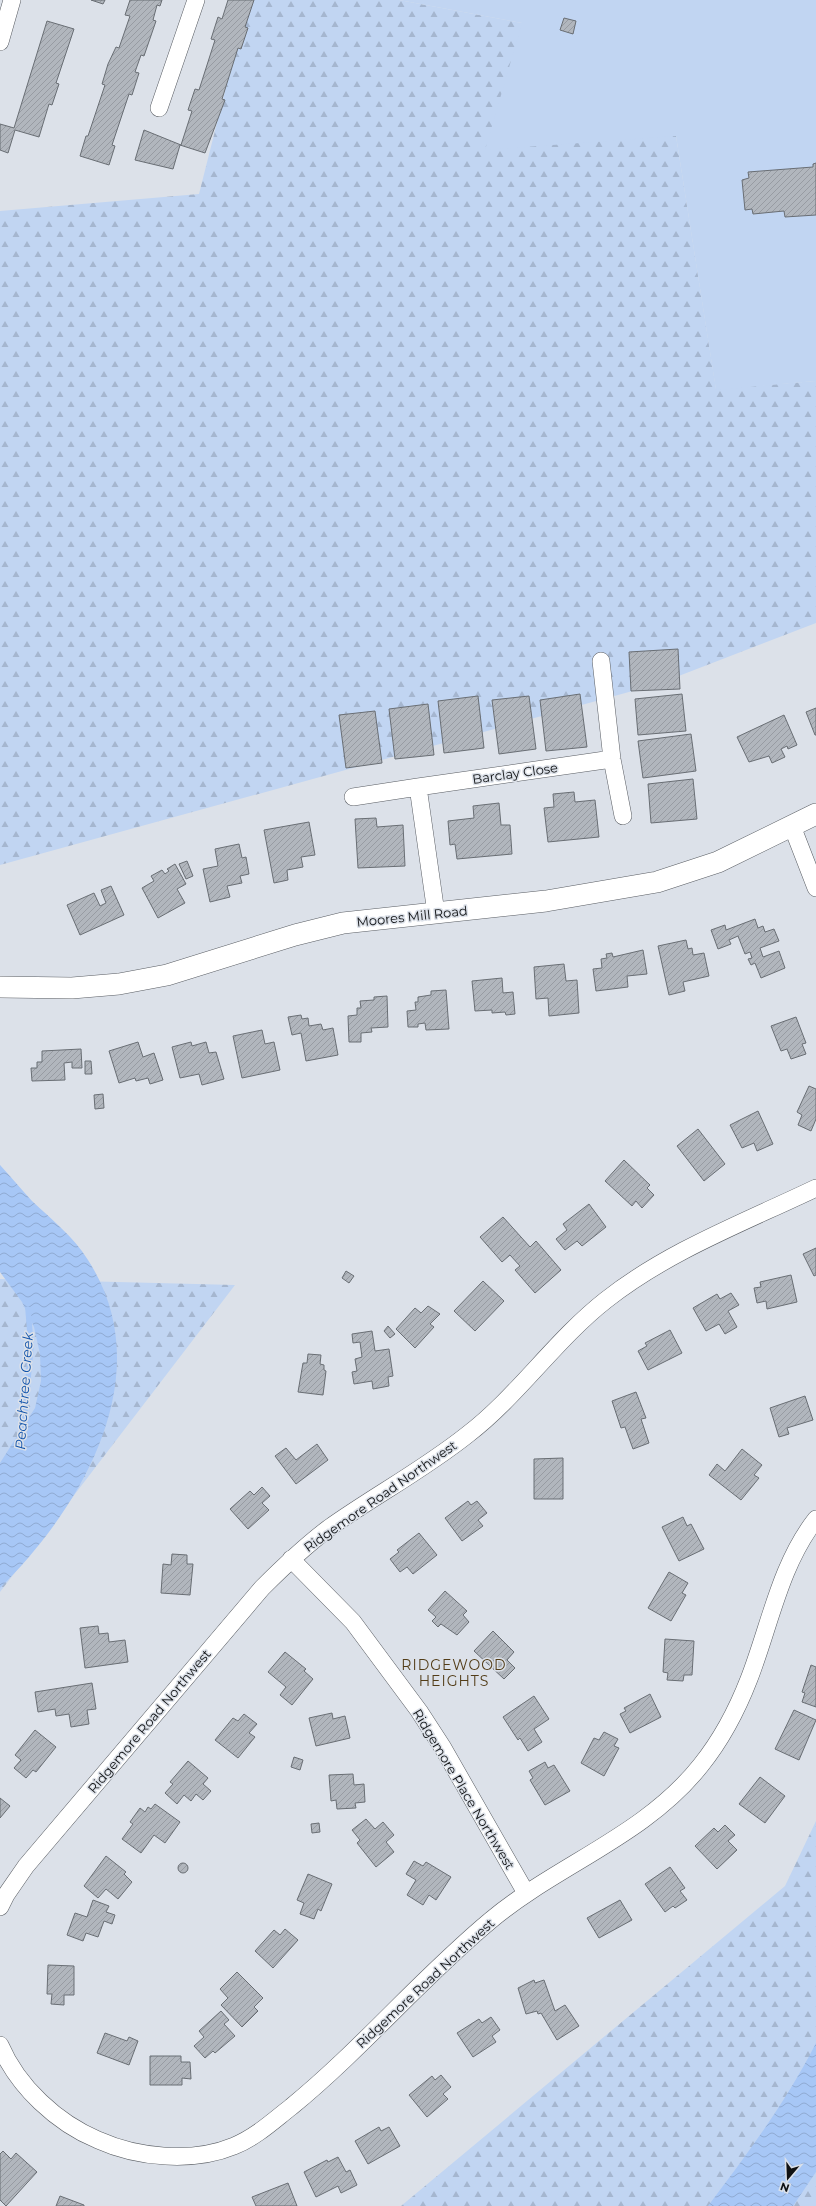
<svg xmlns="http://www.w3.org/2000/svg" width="816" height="2206" viewBox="0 0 816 2206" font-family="Montserrat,sans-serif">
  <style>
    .forest { fill: url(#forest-firs) }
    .park { fill: #c1d5f2 }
    .water { fill: url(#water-waves) }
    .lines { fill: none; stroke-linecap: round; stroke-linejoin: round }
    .stream { stroke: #a7c7f6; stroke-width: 5.5 }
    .building { fill: url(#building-hatch); stroke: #696e74 }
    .minor-casing { stroke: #595d63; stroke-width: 18 }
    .tertiary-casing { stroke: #595d63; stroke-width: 22 }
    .minor { stroke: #fff; stroke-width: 17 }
    .tertiary { stroke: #fff; stroke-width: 21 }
    .labels { text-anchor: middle; stroke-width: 3; stroke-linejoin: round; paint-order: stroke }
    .street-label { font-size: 13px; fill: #101214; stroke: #dce1e9 }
    .water-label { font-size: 14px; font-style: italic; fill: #1154ac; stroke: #dce1e9 }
    .neighbourhood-label { font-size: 14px; letter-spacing: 1px; fill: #523c17; stroke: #dce1e9 }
  </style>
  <defs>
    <pattern id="forest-firs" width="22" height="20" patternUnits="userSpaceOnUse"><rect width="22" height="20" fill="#c1d5f2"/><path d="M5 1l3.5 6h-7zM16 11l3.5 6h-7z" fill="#a5b6cf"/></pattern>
    <pattern id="water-waves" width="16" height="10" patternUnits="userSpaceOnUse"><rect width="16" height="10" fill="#a7c7f6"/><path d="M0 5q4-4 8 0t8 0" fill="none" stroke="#8faad2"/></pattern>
    <pattern id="building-hatch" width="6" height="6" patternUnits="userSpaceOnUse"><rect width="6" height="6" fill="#b1b6bd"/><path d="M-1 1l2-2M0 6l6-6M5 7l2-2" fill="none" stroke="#979ba2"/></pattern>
  </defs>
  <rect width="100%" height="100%" fill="#dce1e9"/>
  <path class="forest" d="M248 0H399L522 23 676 136 716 389 816 381V623L658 684 0 865V211L199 194Z
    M0 1279 235 1285 0 1592Z
    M816 1821V2206H401L785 1886Z"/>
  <path class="park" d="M399 0H816V381L716 390 676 136 485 150 522 23Z"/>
  <path class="water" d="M0 1165C11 1177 21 1189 32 1201 52 1220 73 1236 88 1260 161 1373 83 1506 0 1588V1463L35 1408 41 1381 40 1354 34 1327 22 1302 0 1272Z
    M816 2043V2172L793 2206H708C748 2153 786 2102 816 2043Z"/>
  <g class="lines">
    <path class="stream" d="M23 1434 31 1346 28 1309"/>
  </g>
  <path class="building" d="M91 0H105L103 4Z
    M130 0H162L160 6 157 5 153 20 156 21 144 56 141 55 135 72 139 73 132 95 129 94 112 145 115 146 109 165 80 156 86 136H88L105 85 102 84 108 64 116 47 119 48 130 16 125 15Z
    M228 0H254L245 27 248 28 241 49 238 48 222 99 225 100 205 153 180 145 173 169 135 160 144 130 181 145 192 111 188 110 195 89 199 90 215 40 211 39 218 17 222 19Z
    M564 18 576 21 573 34 560 30Z
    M47 21 74 29 56 83 59 84 52 105 49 104 39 137 15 130 8 153 0 150V124L14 128Z
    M816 163V215L785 217 784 211 753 214 752 209 745 210 742 180 749 178 748 172 813 167V164Z
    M678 649 680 689 631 691 629 652Z
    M580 694 587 747 546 751 540 700Z
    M682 694 686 731 638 735 635 699Z
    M478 696 484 748 444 753 438 701Z
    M529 696 536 749 499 754 492 700Z
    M428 704 434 755 395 759 389 709Z
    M816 708V735H815L806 712Z
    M375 711 382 763 346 768 339 715Z
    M784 715 797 745 788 749 787 746 781 749 785 757 772 763 769 756 749 762 737 737Z
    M691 734 696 771 643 778 638 741Z
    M693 779 697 819 651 823 648 784Z
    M574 792 575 802 595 800 599 837 548 842 544 808 554 807 553 794Z
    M499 803 501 825H510L512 854 457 859 455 844 450 845 448 821 474 818 473 806Z
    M376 818 377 827 403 825 405 866 358 868 355 819Z
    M309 822 315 855 301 857 303 867 287 870 288 880 274 883 264 830Z
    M239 844 242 858 246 857 249 874 240 876 242 883 227 886 230 897 210 902 203 869 218 866 215 849Z
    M187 861 193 876 186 879 179 864Z
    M175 864 186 884 177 889 185 903 158 918 142 888 154 881 151 876 162 870 165 874 169 871 167 869Z
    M111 886 124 915 80 935 67 905 94 893 100 906 106 903 101 890Z
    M755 919 758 928 763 926 765 932 774 929 779 941 760 948 763 957 779 951 785 968 761 978 755 963 751 965 748 959 752 958 750 952 745 954 738 936 729 940 731 944 718 949 711 930 725 925 726 930Z
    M686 940 688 949 692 948 693 955 704 953 709 976 683 982 685 991 669 995 658 946Z
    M643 950 647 974 627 976 628 987 596 991 593 969 602 968 601 959 607 958 606 954 612 953 613 957Z
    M564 964 566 981 577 980 579 1013 549 1016 548 998 536 999 534 967Z
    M502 978 503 993 513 992 515 1014 506 1015 505 1012 492 1013V1010L475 1011 472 981Z
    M446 990 449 1029 426 1030 425 1023 418 1024V1027H408L407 1011 416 1010 415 1002H418V997L431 995V991Z
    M387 996 388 1027 371 1028 372 1032 361 1033V1042H349L348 1016 357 1015V1008H361L360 1001 374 1000V997Z
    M301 1015 302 1019 308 1018 309 1026 321 1024 323 1030 333 1028 338 1055 306 1061 301 1033 292 1035 288 1017Z
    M796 1017 806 1043 802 1044 806 1054 791 1059 787 1049 781 1051 771 1026Z
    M262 1030 265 1044 274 1042 280 1070 242 1078 233 1036Z
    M138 1042 143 1057 154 1053 163 1080 150 1084 148 1078 136 1081 135 1078 119 1083 109 1051Z
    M191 1042 192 1046 206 1042 209 1053 216 1052 224 1079 202 1085 199 1074 180 1078 172 1047Z
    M81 1049 82 1068H72V1062L64 1063 65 1080 32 1081 31 1068H37V1062H42V1051Z
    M85 1061H91L92 1074H85Z
    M809 1086 816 1089V1119L811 1131 798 1125 802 1115 797 1112Z
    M103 1094 104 1108 95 1109 94 1095Z
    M758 1111 773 1144 757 1151 754 1143 742 1148 730 1125Z
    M698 1129 725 1164 704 1181 677 1146Z
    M624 1160 650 1185 647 1188 654 1195 642 1208 636 1201 632 1206 605 1181Z
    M589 1204 606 1227 582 1246 577 1241 565 1250 556 1239 567 1230 563 1224Z
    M503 1217 530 1247 536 1241 561 1270 535 1293 515 1270 520 1266 510 1255 502 1262 480 1237Z
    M816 1248V1275L814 1276 803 1254Z
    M346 1271 354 1276 349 1283 342 1278Z
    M791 1275 797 1302 767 1309 766 1301 757 1303 754 1288 761 1287 760 1282Z
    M483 1281 504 1301 475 1331 454 1311Z
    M731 1293 739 1305 728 1311 737 1327 725 1334 719 1324 706 1331 693 1308 717 1294 720 1299Z
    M428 1306 440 1314 430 1324 434 1327 415 1348 396 1329 415 1308 421 1313Z
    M388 1326 395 1334 390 1338 384 1331Z
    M670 1330 682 1353 648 1370 638 1351 647 1346 645 1343Z
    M372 1331 375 1351 389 1349 393 1376 388 1377 389 1386 373 1389 372 1381 354 1384 352 1372 357 1371 355 1359 362 1357 360 1342 353 1343 352 1334Z
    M308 1354 321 1355 320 1364 324 1365V1370L326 1371 323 1395 298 1392 303 1363H307Z
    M636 1392 646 1418 641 1419 649 1443 633 1449 625 1427 621 1428 612 1401Z
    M805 1396 813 1420 787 1428 789 1434 779 1437 770 1408Z
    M317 1444 328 1460 296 1484 275 1456 286 1448 296 1460Z
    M742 1449 762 1465 754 1475 759 1478 741 1500 709 1475 717 1464 725 1471Z
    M563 1458V1499H534V1459Z
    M262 1487 270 1496 262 1503 269 1510 248 1529 230 1509 250 1491 254 1495Z
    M468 1501 471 1505 477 1501 487 1513 478 1520 483 1526 462 1541 445 1518Z
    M683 1517 687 1526 691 1524 704 1549 679 1561 662 1527Z
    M419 1533 437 1555 413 1574 407 1567 400 1572 390 1559 399 1552 397 1550Z
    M172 1554 187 1555V1564H193L190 1595 161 1593 163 1564 171 1565Z
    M669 1572 688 1583 682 1593 686 1595 671 1621 648 1608Z
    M445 1591 467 1611 463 1615 469 1622 457 1635 441 1624 438 1627 432 1621 436 1617 428 1610Z
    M98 1626 99 1634 108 1633 109 1642 125 1640 128 1662 85 1668 80 1628Z
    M493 1631 514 1652 507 1660 515 1668 504 1679 474 1651Z
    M665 1639 694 1641 692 1675H684L683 1681 667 1680 668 1673 663 1672Z
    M285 1652 306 1669 304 1671 313 1679 292 1705 280 1695 286 1687 268 1672Z
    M811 1665 816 1667V1707L802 1702 805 1693 802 1692Z
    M92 1683 96 1709 87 1710 89 1724 71 1727 69 1714 56 1716 55 1709 38 1712 35 1692Z
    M650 1694 661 1717 630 1733 620 1714 626 1711 624 1708Z
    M534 1696 549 1719 534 1729 542 1742 528 1751 520 1738 518 1740 503 1717Z
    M794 1710 816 1720 799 1760 775 1749Z
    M332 1713 333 1719 345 1716 350 1738 316 1746 309 1718Z
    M244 1714 257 1724 249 1733 255 1737 238 1758 215 1740 233 1718 238 1721Z
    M35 1730 56 1747 36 1772 33 1770 26 1778 14 1768 21 1760 15 1755Z
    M604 1732 618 1739 614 1746 619 1748 604 1776 581 1763 594 1738 599 1740Z
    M294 1757 303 1760 300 1770 291 1767Z
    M188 1761 208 1778 203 1784 211 1791 203 1800 196 1794 191 1801 184 1795 177 1804 165 1793 173 1784 170 1782Z
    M545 1762 548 1768 554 1765 570 1791 545 1805 530 1780 533 1778 529 1771Z
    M353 1774 354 1785 364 1784 365 1802 355 1803 356 1808 337 1809 336 1800 331 1801 329 1775Z
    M760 1777 785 1796 765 1823 739 1804Z
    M0 1798 10 1806 0 1818Z
    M155 1804 180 1822 165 1843 154 1835 141 1853 122 1839 133 1824 130 1822 140 1808 145 1812 148 1807 151 1809Z
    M366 1819 375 1829 383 1822 394 1835 386 1842 394 1852 376 1867 357 1843 360 1840 352 1830Z
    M319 1823 320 1832 312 1833 311 1824Z
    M725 1825 735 1835 728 1841 737 1850 717 1869 695 1846 714 1828 718 1832Z
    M106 1856 126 1872 124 1874 132 1882 118 1899 106 1889 98 1898 84 1886Z
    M414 1861 423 1866 426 1862 451 1877 436 1900 429 1895 423 1905 407 1895 416 1880 406 1874Z
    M178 1868a5 5 0 1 1 10 0a5 5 0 1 1-10 0Z
    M670 1867 685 1888 680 1891 687 1900 675 1908 673 1906 665 1912 645 1884Z
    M308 1874 332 1884 321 1911 318 1909 314 1919 300 1914 304 1903 297 1900Z
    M93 1900 109 1906 106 1912 115 1915 112 1924 104 1921 98 1937 86 1933 83 1941 67 1935 75 1913 87 1917Z
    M620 1900 632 1920 599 1938 587 1918Z
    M285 1929 298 1940 273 1968 255 1951 274 1930 280 1935Z
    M48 1965 74 1966V1995H64V2005L51 2004 52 1994H47Z
    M237 1972 263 1998 254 2007 258 2011 242 2027 221 2005 228 1998 220 1989Z
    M534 1980 535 1983 544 1980 555 2011 565 2005 579 2026 557 2040 541 2013 538 2014 537 2011 526 2014 518 1988Z
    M221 2011 229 2020 224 2024 235 2036 215 2053 213 2051 205 2058 194 2046 204 2037 199 2031Z
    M491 2017 500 2030 492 2036 496 2042 473 2057 457 2033 479 2019 482 2023Z
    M105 2033 127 2041 129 2037 138 2041 129 2065 97 2053Z
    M150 2056H181V2062H190L191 2079 182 2078V2085H150Z
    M441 2075 451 2087 443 2094 448 2099 427 2117 409 2095 432 2076 435 2080Z
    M379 2127 381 2131 389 2127 400 2146 368 2164 355 2141Z
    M3 2151 11 2159 16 2153 37 2172 6 2206 0 2200V2154Z
    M338 2157 346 2172 350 2170 357 2185 341 2193 338 2186 316 2197 304 2172 327 2160 328 2162Z
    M288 2183 297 2206H256L252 2197Z
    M60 2196 84 2205V2206H56Z"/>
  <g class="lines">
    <g class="minor-casing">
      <path id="minor" d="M0 42 12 0
        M159 108 196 0
        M601 661 612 759 623 816
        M353 797 418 787
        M792 826 816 888
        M436 913 418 787 612 759
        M291 1559 353 1622 419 1711 443 1748 526 1893
        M0 1907 6 1895 26 1866 262 1588C283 1567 305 1546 329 1528 374 1496 423 1470 467 1435 518 1396 555 1340 606 1300 668 1251 745 1222 816 1188
        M0 2045C18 2087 57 2123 98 2140 138 2158 193 2163 234 2146 256 2137 273 2121 291 2107 362 2049 421 1978 491 1920 558 1864 645 1836 701 1765 721 1740 737 1710 749 1679 770 1625 780 1565 816 1519"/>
    </g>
    <g class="tertiary-casing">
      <path id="tertiary" d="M0 987 72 988 119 984 167 975 295 935 343 923 546 901 657 882 718 862 816 814"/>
    </g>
    <use href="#minor" class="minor"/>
    <use href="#tertiary" class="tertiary"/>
  </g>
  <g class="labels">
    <g class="street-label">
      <text transform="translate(515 773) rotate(-8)" y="5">Barclay Close</text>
      <text transform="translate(412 916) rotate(-6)" y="5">Moores Mill Road</text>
      <text transform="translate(380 1496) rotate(-35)" y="5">Ridgemore Road Northwest</text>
      <text transform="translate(149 1721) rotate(-50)" y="5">Ridgemore Road Northwest</text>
      <text transform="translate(464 1789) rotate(59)" y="5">Ridgemore Place Northwest</text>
      <text transform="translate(425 1983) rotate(-43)" y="5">Ridgemore Road Northwest</text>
    </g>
    <g class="water-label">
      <text transform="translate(24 1391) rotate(-86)" y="5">Peachtree Creek</text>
    </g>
    <g class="neighbourhood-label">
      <text x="454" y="1670">RIDGEWOOD<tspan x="454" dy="16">HEIGHTS</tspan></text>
    </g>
  </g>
  <g transform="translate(788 2178) rotate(199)" stroke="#dce1e9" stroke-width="3" paint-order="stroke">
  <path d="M0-3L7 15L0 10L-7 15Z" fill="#101214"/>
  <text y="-6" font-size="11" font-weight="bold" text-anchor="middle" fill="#101214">N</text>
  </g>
</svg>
